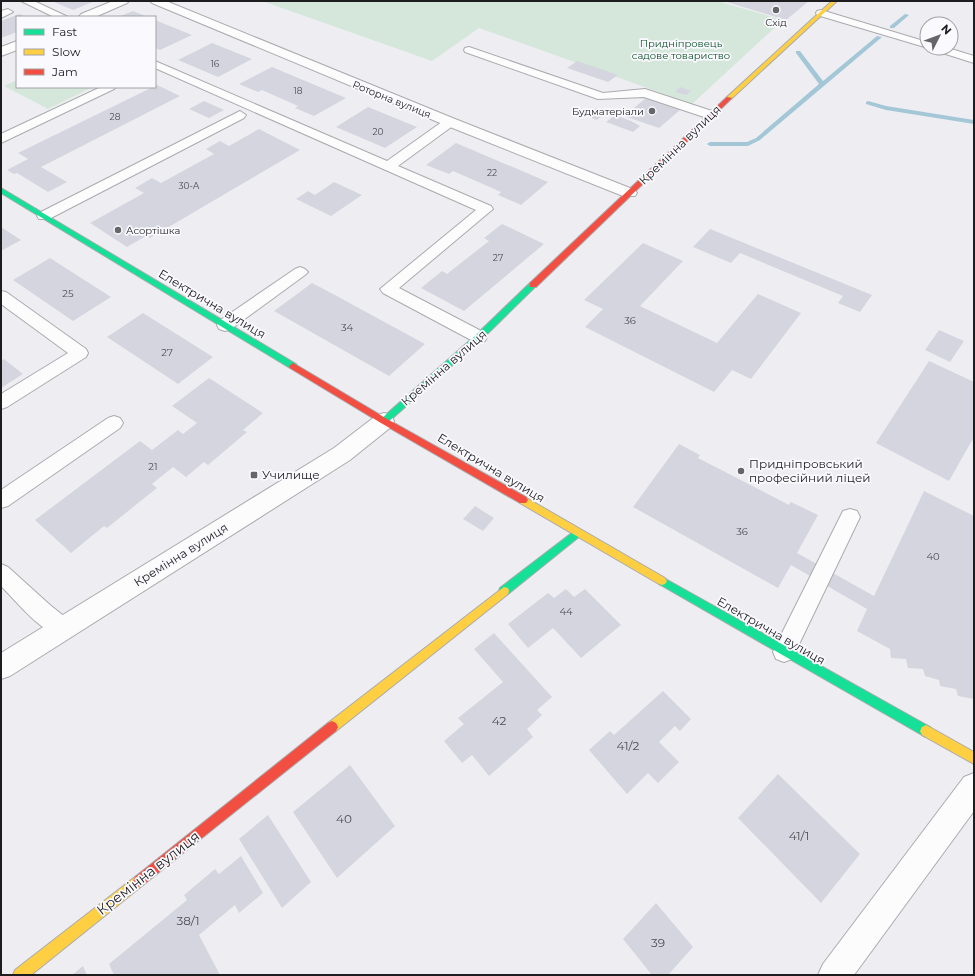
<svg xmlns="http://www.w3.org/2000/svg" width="975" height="976" viewBox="0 0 975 976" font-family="Montserrat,sans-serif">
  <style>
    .green { fill: #d4e7da }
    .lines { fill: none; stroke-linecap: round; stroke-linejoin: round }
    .stream { fill: #a4c7d7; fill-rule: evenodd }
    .building { fill: #d4d5df }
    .lane-casing { stroke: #aaabae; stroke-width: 2 }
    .street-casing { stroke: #aaabae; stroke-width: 2 }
    .fast-casing { stroke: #aaabae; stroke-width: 2 }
    .slow-casing { stroke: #aaabae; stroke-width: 2 }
    .jam-casing { stroke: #aaabae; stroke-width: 2 }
    .lane { fill: #fcfcfd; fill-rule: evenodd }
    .street { fill: #fcfcfd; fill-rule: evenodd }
    .fast { fill: #16e098; fill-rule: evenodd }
    .slow { fill: #ffcf43; fill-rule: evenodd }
    .jam { fill: #f24e42; fill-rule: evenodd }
    .poi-dot { fill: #66666a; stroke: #fafafe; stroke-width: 1.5 }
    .labels { text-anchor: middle; stroke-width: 3.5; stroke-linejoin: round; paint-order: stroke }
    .far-number-label { font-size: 9px; fill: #4e4e53 }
    .far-poi-label { font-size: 10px; fill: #1d1d20; stroke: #fafafe }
    .far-park-label { font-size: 10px; fill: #0a4e28; stroke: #fafafe }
    .far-street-label { font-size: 10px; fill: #1d1d20; stroke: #fafafe }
    .number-label { font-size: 10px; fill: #4e4e53 }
    .street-label { font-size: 12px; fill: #1d1d20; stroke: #fafafe }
    .poi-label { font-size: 12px; fill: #1d1d20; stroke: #fafafe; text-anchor: start }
    .near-number-label { font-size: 12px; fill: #4e4e53 }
    .near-street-label { font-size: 14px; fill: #1d1d20; stroke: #fafafe }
  </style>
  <rect width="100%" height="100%" fill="#eeeef2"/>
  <path class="green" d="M262 1H717L783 20 692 104 479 28 432 61Z
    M17 80V87H93L48 109 4 86Z"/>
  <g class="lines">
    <path class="stream" d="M905 14 909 15 894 28H890V26Z
      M877 36 882 37 760 140 748 146H710L707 144 710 142H747L756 138 819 84 796 53V51H800L823 81Z
      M868 101 886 106 974 120V124L886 110 866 104V102Z"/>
  </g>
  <path class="building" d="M52 1H95L73 10Z
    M723 1H809L786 20Z
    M133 11 148 17H118Z
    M19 14 27 17H17V32L1 38V21Z
    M155 20 192 35 160 50 155 48Z
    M212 43 252 59 218 77 178 60Z
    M577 61 618 75 608 82 567 68Z
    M272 67 346 98 314 116 295 108 298 106 262 90 258 92 239 84Z
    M157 85 180 96 41 167 67 182 48 192 17 173 14 174 7 170 28 159 18 153Z
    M680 87 691 91 686 95 675 92Z
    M646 98 680 110 659 128 624 116Z
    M204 101 224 110 209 118 189 109Z
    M368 107 417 127 385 148 336 127Z
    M596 108 607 112 597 120 586 116Z
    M615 115 631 121 640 126 633 132 606 122Z
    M259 129 300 150 150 238 146 236 127 247 90 223 144 193 135 188 152 178 161 183 214 154 206 149 220 141 229 146Z
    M456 143 548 182 521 205 498 195 501 192 453 171 449 174 426 165Z
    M334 182 362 195 331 216 296 199 308 191 315 195Z
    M502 224 544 244 464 311 421 288 442 271 447 274 452 270 489 241 484 238Z
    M1 227 21 240 1 251Z
    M710 229 872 295 860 312 838 303 843 296 740 253 731 263 693 247Z
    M643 243 683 261 640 306 717 343 758 294 801 313 751 379 732 370 714 392 585 327 603 309 584 300Z
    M50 258 111 297 73 321 13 280Z
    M312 283 333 294 425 344 389 376 274 311Z
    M143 313 213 357 178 384 107 337Z
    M939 330 964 341 950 362 925 350Z
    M4 359 23 374 1 388V361Z
    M929 361 974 382V437L949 481 876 443Z
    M209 378 263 413 243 430 247 432 208 465 204 462 186 477 173 467 152 484 157 488 107 528 104 526 71 553 35 520 140 441 152 450 178 430 183 434 197 423 172 406Z
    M679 444 700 455 698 458 789 505 791 502 818 515 797 553 874 596 924 491 974 516V699L958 696 956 689 940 686 939 680 925 676 923 669 908 668 906 659 891 658 890 649 857 631 867 609 791 565 778 588 633 507Z
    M475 506 494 518 483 531 463 519Z
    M566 589 574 597 585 589 621 625 581 658 553 628 528 648 508 624 548 593 554 598Z
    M494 633 552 697 537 710 542 715 527 729 533 737 489 776 472 755 462 763 444 741 464 724 458 718 503 682 474 649Z
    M663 691 691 719 680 731 675 726 659 742 679 762 658 783 648 773 627 794 589 750 610 731 614 735Z
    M350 765 395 826 337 878 293 812Z
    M778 774 860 854 821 903 738 818Z
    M268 815 311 882 282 908 239 839Z
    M241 856 263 893 239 913 235 905 199 935 220 975H114L109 964 187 900 184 895 215 869 219 874Z
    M656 903 693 947 668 975H652L623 939Z
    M83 966 87 975H72Z"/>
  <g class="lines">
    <g class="lane-casing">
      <path id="lane" d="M21 1H34L68 17H54Z
        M8 9 13 12 1 18V11Z
        M821 10 927 42 928 48 817 15 816 13 817 11Z
        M469 47 603 93 645 89 715 112 717 115 715 118H707L644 97 598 99 465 52 464 50 465 48Z
        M932 48H948L974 56V63L933 50Z
        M155 61 387 161 446 119H454L456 122 454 125 398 166 491 206 493 209 399 288 485 333 487 337 485 341 479 343 473 341 383 293 380 289 476 210 155 68Z
        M101 87H116L114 89 1 143V134Z
        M240 111 246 115 244 118 49 219H39L37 216 39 213Z
        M300 267 305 269 308 272 305 275 231 329 225 331 219 329 217 325 219 321 295 269Z
        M1 291 6 292 86 349 88 353 86 357 7 407 1 409V394L68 353 1 304Z
        M114 416 120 418 123 423 120 428 8 506 1 508V490L108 418Z
        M850 509 857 511 860 517 792 659 784 662 776 659 773 652 776 645 843 511Z
        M1 564 8 567 50 605 70 621 73 628 70 635 62 638C38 629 19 604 1 586Z"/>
    </g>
    <g class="street-casing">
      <path id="street" d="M113 1H129L127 3 95 17H79L81 14Z
        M150 1H166L455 119 635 190 637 193 635 196H623L445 125 152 3Z
        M17 41V50L1 56V47Z
        M384 413 391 415 394 421 391 427 350 460 10 676 1 679V653L334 448 377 415Z
        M974 773V811L854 975H818L823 964 964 777Z"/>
    </g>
    <g class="fast-casing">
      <path id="fast" d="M1 188 296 364 297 366 296 368H290L1 193Z
        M530 283H536L537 285 482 339 387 423H381L380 421 381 419 476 335Z
        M577 529 580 530 582 533 580 536 508 594 504 595 500 594 499 591 500 588Z
        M662 577 930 727 932 731 930 735 926 737 922 735 659 584 657 581 659 578Z"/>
    </g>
    <g class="slow-casing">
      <path id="slow" d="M832 1H837L731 99H727V97Z
        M523 496 665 578 667 581 665 584 662 585 659 584 520 503 518 500 520 497Z
        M504 587 508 588 509 591 508 594 336 731 332 733 328 731 326 727 328 723Z
        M926 725 974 752V764L922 735 920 731 922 727Z
        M139 875 143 877 145 881 143 885 31 975H13L15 970 135 877Z"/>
    </g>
    <g class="jam-casing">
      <path id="jam" d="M727 97 732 98 536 287H530V283Z
        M293 363 387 419 526 497 528 500 526 503H520L381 423 290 368 289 366Z
        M332 721 336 723 338 727 336 731 143 885 139 887 135 885 133 881 135 877 328 723Z"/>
    </g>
    <use href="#lane" class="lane"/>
    <use href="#street" class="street"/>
    <use href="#fast" class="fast"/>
    <use href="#slow" class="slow"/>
    <use href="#jam" class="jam"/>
  </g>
  <g class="poi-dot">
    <circle cx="776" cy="10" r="4"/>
    <circle cx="652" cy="111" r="4"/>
    <circle cx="118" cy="230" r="4"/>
    <circle cx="741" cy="471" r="4"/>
    <rect x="250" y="471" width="8" height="8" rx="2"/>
  </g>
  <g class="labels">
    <g class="far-number-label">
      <text x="215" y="67">16</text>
      <text x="298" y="94">18</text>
      <text x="115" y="120">28</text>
      <text x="378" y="135">20</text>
      <text x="492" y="176">22</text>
      <text x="189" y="189">30-А</text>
      <text x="498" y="261">27</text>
    </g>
    <g class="far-poi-label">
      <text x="776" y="26">Схід</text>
      <text x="644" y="115" text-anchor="end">Будматеріали</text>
      <text x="126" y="234" text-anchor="start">Асортішка</text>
    </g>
    <g class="far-park-label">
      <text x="681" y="47">Придніпровець<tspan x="681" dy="12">садове товариство</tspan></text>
    </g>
    <g class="far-street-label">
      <text transform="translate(392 99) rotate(22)" y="4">Роторна вулиця</text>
    </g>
    <g class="number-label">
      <text x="68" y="297">25</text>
      <text x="630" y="324">36</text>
      <text x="347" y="331">34</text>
      <text x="167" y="356">27</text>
      <text x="153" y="470">21</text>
      <text x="742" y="535">36</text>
      <text x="933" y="560">40</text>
      <text x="566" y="615">44</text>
    </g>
    <g class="street-label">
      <text transform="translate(680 145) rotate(-44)" y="4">Кремінна вулиця</text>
      <text transform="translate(212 304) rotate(31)" y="4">Електрична вулиця</text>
      <text transform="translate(444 368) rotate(-41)" y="4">Кремінна вулиця</text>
      <text transform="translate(491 468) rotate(31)" y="4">Електрична вулиця</text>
      <text transform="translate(181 555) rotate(-32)" y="4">Кремінна вулиця</text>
      <text transform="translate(771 631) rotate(30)" y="4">Електрична вулиця</text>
    </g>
    <g class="poi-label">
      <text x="749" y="468">Придніпровський<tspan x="749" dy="14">професійний ліцей</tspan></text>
      <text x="262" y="479">Училище</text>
    </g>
    <g class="near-number-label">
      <text x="499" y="725">42</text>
      <text x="628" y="750">41/2</text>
      <text x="344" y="823">40</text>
      <text x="799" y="840">41/1</text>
      <text x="188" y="925">38/1</text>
      <text x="658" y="947">39</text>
    </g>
    <g class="near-street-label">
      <text transform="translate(148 873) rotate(-38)" y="5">Кремінна вулиця</text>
    </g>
  </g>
  <rect width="975" height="976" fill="none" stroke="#1d1d20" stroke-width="4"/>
  <rect x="16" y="16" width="140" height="72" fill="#fafafe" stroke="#a2a2a5"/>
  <rect x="24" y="29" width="20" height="6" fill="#16e098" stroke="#a2a2a5"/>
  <text x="52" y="36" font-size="12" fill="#1d1d20">Fast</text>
  <rect x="24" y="49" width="20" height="6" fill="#ffcf43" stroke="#a2a2a5"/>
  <text x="52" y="56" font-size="12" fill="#1d1d20">Slow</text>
  <rect x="24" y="69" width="20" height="6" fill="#f24e42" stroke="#a2a2a5"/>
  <text x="52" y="76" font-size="12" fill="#1d1d20">Jam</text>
  <g transform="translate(939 36) rotate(48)"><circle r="19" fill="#fafafe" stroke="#a2a2a5"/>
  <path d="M0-3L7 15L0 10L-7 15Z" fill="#66666a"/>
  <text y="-6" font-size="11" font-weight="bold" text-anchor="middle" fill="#1d1d20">N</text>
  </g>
</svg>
